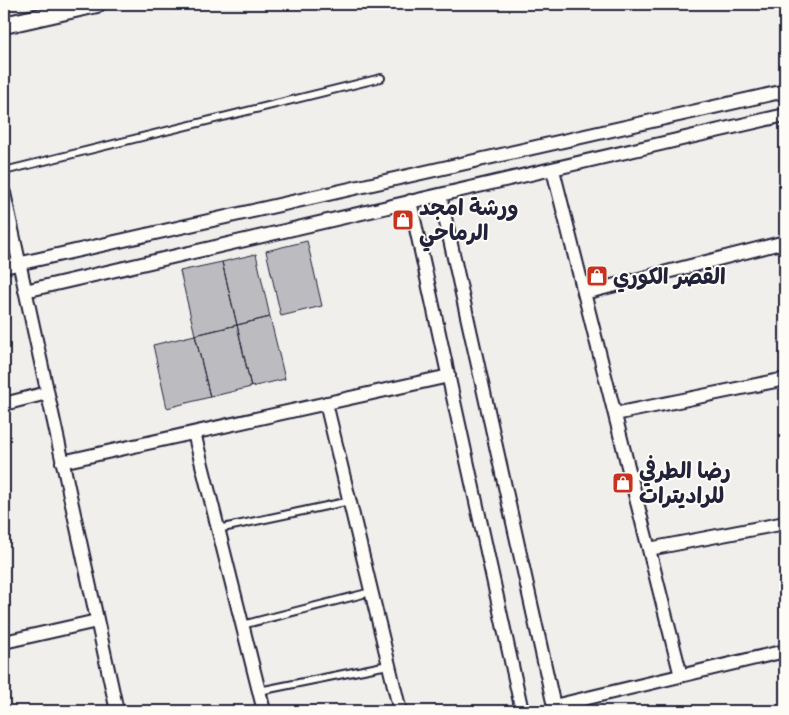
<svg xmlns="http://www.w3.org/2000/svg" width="789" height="715" viewBox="0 0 789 715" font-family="'Indie Flower','Playpen Sans Arabic',sans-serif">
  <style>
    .building { fill: #bcbcc0; stroke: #22223b }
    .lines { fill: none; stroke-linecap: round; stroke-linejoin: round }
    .lane-casing { stroke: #22223b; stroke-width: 10 }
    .street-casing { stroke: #22223b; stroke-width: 16 }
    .secondary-casing { stroke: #22223b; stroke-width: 20 }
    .lane { stroke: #fdfcf7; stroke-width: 6 }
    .street { stroke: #fdfcf7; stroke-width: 12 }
    .secondary { stroke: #fdfcf7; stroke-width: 16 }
    .labels { text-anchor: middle; stroke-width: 4; stroke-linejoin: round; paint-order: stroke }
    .poi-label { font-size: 22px; font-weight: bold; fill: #22223b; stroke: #fdfcf7; text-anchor: start }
  </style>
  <rect width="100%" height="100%" fill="#f0efec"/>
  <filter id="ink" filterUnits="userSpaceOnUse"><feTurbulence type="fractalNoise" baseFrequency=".02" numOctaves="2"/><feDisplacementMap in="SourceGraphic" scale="10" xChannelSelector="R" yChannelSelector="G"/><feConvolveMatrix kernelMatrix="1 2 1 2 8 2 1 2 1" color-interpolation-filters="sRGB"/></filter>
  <g filter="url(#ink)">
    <path class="building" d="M307 241 322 306 281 316 266 251Z
      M256 254 270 317 237 325 222 262Z
      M222 262 237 325 195 335 180 271Z
      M270 317 285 379 251 387 237 325Z
      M237 325 251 387 210 397 195 335Z
      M195 335 210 397 167 408 153 345Z"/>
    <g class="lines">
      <g class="lane-casing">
        <path id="lane" d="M4 171 381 78
          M218 529 350 501
          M242 625 371 592
          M259 691 388 665"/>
      </g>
      <g class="street-casing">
        <path id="street" d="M553 170 681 676
          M4 193 117 711
          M440 195 555 711
          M410 201 522 711
          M4 267 785 91
          M25 291C278 232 532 176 785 115
          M584 293 785 242
          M326 403 400 711
          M4 404 47 393
          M615 414 785 379
          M194 433 264 711
          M62 462 449 376
          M649 549 785 523
          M4 642 97 621
          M554 706 785 651"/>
      </g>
      <g class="secondary-casing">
        <path id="secondary" d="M4 25 97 4"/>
      </g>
      <use href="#lane" class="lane"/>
      <use href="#street" class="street"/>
      <use href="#secondary" class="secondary"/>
    </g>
  </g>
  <defs>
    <g id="shop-square" transform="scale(1.125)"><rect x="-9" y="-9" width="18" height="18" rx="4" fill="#c8321e" stroke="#fdfcf7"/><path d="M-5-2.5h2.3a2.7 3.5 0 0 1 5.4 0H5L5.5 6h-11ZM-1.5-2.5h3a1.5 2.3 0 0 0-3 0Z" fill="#fff"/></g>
  </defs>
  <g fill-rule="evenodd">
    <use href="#shop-square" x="403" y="220"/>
    <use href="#shop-square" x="597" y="276"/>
    <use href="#shop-square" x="623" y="483"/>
  </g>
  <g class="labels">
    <g class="poi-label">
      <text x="419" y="215">ورشة امجد<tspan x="419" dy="25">الرماحي</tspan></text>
      <text x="613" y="284">القصر الكوري</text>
      <text x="639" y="478">رضا الطرفي<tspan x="639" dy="25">للراديترات</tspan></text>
    </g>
  </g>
  <rect width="789" height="715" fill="none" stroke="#fdfcf7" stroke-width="20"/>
  <rect x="10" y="10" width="769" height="695" fill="none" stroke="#22223b" stroke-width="2" filter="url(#ink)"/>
</svg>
